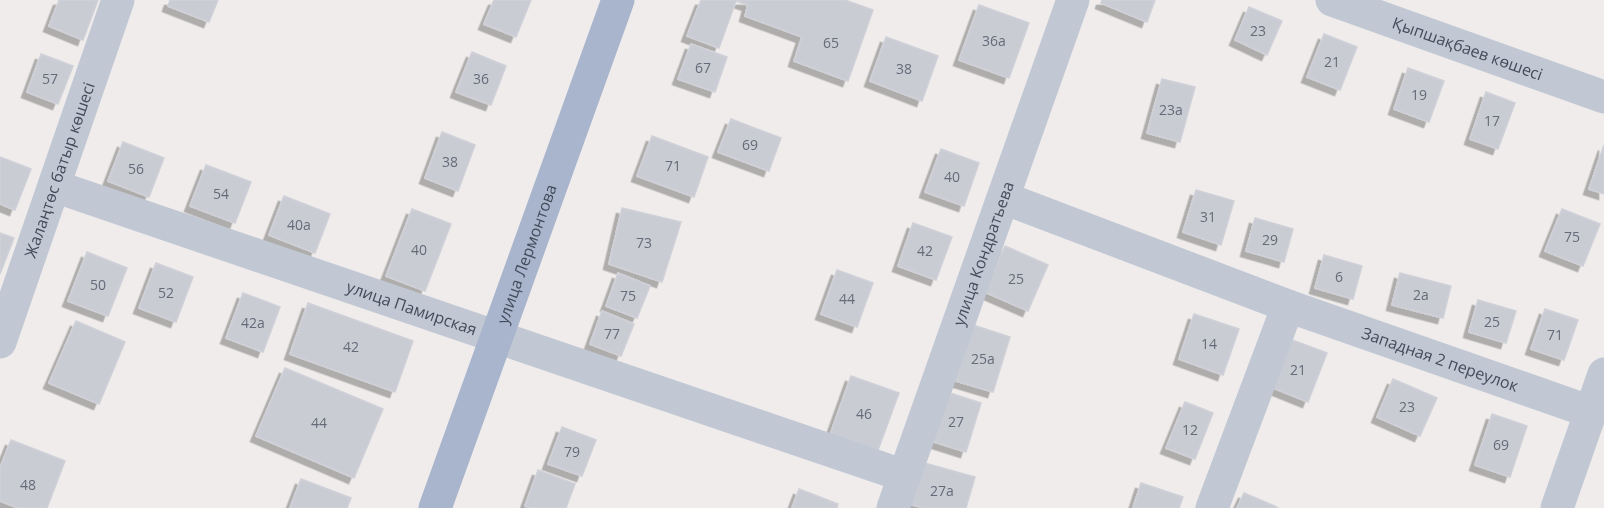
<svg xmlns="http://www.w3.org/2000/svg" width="1604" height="508" viewBox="0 0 1604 508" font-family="'Open Sans',sans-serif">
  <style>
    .building { fill: #caccd4; stroke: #cfd0d8; stroke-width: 1.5; filter: url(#shadow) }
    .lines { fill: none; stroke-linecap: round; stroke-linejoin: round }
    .minor { stroke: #c1c8d4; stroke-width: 33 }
    .major { stroke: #a9b5cd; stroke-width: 33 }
    .labels { text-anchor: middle; stroke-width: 4.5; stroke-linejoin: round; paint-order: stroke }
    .number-label { font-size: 14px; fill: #656b78 }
    .street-label { font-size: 16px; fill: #434b5a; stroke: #fff }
  </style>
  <defs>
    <filter id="shadow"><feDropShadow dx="-5.5" dy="5.5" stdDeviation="0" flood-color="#0004"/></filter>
  </defs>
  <rect width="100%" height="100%" fill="#efeceb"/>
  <path class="building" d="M59 0H98L83 40 49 26Z
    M170 0H218L209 22 168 6Z
    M494 0H531L516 37 484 24Z
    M701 0H845L873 10 848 81 794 61 802 37 745 16 748 5 736 1 719 48 687 36Z
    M1102 0H1155L1147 22 1101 3Z
    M979 5 1029 23 1009 78 959 60Z
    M1249 7 1282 21 1267 55 1235 40Z
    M1324 34 1357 47 1340 90 1307 77Z
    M886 37 938 56 922 101 870 81Z
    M691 44 727 57 715 92 678 79Z
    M472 52 506 66 491 105 456 92Z
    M41 54 73 66 58 104 27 92Z
    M1408 68 1444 81 1429 122 1394 109Z
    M1162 79 1195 87 1180 142 1147 133Z
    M1486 92 1515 103 1498 149 1470 139Z
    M731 119 781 138 769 171 718 152Z
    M442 132 475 145 458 191 425 178Z
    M652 136 708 157 694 197 637 176Z
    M123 142 164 158 149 197 108 181Z
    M1604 145V194L1589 189Z
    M941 149 979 163 964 206 925 192Z
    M0 157 31 169 15 210 0 204Z
    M206 165 251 182 235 223 190 206Z
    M1196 190 1234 201 1221 245 1183 232Z
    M284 196 330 214 315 253 269 235Z
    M622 208 681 222 662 282 609 264Z
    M412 209 451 224 425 291 386 276Z
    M1562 209 1600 224 1583 266 1545 251Z
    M1255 218 1293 229 1284 262 1246 251Z
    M913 223 952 237 936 280 898 266Z
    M0 233 14 238 0 274Z
    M1005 246 1048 265 1028 311 985 292Z
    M87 252 127 268 108 316 68 301Z
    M1324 255 1362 266 1353 299 1315 288Z
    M156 263 193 277 176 322 139 308Z
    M837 270 873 283 857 327 821 314Z
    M618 273 650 286 637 318 606 306Z
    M1400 273 1451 286 1443 318 1392 305Z
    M243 293 280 307 263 352 226 338Z
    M1478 300 1516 311 1506 343 1469 332Z
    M308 303 413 341 395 392 290 354Z
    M1545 309 1578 320 1564 360 1531 349Z
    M602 311 634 324 621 356 590 344Z
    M1194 314 1239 329 1223 375 1179 359Z
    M76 321 125 342 99 404 49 383Z
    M973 325 1010 337 993 392 956 381Z
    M1287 338 1327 353 1308 402 1268 386Z
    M285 368 383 409 354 478 256 436Z
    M851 376 899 393 877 453 830 435Z
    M1393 379 1437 398 1420 436 1377 417Z
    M947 392 981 403 966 452 931 441Z
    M1185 402 1213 413 1195 459 1166 448Z
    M1492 414 1527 426 1510 477 1475 465Z
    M562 427 596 440 582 476 548 464Z
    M11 440 65 461 47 508H18L0 501V468Z
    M921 462 975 477 966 508H924L909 504Z
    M538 470 575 484 566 508H530L525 506Z
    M301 479 351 498 347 508H290Z
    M1141 483 1183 497 1179 508H1133Z
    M799 489 838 504 837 508H792Z
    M1244 493 1277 507V508H1237Z"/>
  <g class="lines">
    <g class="minor">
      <path id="s1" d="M1332 0 1604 97"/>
      <path id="s2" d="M54 186 905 476"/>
      <path id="s3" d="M1004 198 1288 306 1591 412"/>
      <path id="s4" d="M0 342 118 0"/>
      <path id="s5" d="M893 508 1073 0"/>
      <path d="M1212 508 1288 306"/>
      <path d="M1557 508 1604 374"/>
    </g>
    <path class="major" id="s6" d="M435 508 618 0"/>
  </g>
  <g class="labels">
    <g class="number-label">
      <text x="1258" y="36">23</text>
      <text x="994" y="46">36а</text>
      <text x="831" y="48">65</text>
      <text x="1332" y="67">21</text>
      <text x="703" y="73">67</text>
      <text x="904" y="74">38</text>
      <text x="50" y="84">57</text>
      <text x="481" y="84">36</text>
      <text x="1419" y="100">19</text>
      <text x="1171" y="115">23а</text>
      <text x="1492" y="126">17</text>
      <text x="750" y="150">69</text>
      <text x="450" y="167">38</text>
      <text x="673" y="171">71</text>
      <text x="136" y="174">56</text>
      <text x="952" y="182">40</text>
      <text x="221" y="199">54</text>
      <text x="1208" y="222">31</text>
      <text x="299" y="230">40а</text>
      <text x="1572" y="242">75</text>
      <text x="1270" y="245">29</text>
      <text x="644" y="248">73</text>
      <text x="419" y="255">40</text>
      <text x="925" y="256">42</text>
      <text x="1339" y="282">6</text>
      <text x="1016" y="284">25</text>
      <text x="98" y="290">50</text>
      <text x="166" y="298">52</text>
      <text x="1421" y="300">2а</text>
      <text x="628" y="301">75</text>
      <text x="847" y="304">44</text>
      <text x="1492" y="327">25</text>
      <text x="253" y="328">42а</text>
      <text x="612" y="339">77</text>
      <text x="1555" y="340">71</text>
      <text x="1209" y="349">14</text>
      <text x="351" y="352">42</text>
      <text x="983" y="364">25а</text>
      <text x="1298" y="375">21</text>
      <text x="1407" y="412">23</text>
      <text x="864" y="419">46</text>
      <text x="956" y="427">27</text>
      <text x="319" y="428">44</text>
      <text x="1190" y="435">12</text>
      <text x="1501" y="450">69</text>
      <text x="572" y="457">79</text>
      <text x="28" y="490">48</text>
      <text x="942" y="496">27а</text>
    </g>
    <g class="street-label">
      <text dy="6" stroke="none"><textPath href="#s1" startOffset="144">Қыпшақбаев көшесі</textPath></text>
      <text dy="6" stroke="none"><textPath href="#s4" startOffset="182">Жалаңтөс батыр көшесі</textPath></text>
      <text dy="6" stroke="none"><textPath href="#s6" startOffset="270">улица Лермонтова</textPath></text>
      <text dy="6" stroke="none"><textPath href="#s5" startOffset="270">улица Кондратьева</textPath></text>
      <text dy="6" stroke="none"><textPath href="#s2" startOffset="378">улица Памирская</textPath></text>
      <text dy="6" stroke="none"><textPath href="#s3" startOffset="465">Западная 2 переулок</textPath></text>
    </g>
  </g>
</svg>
